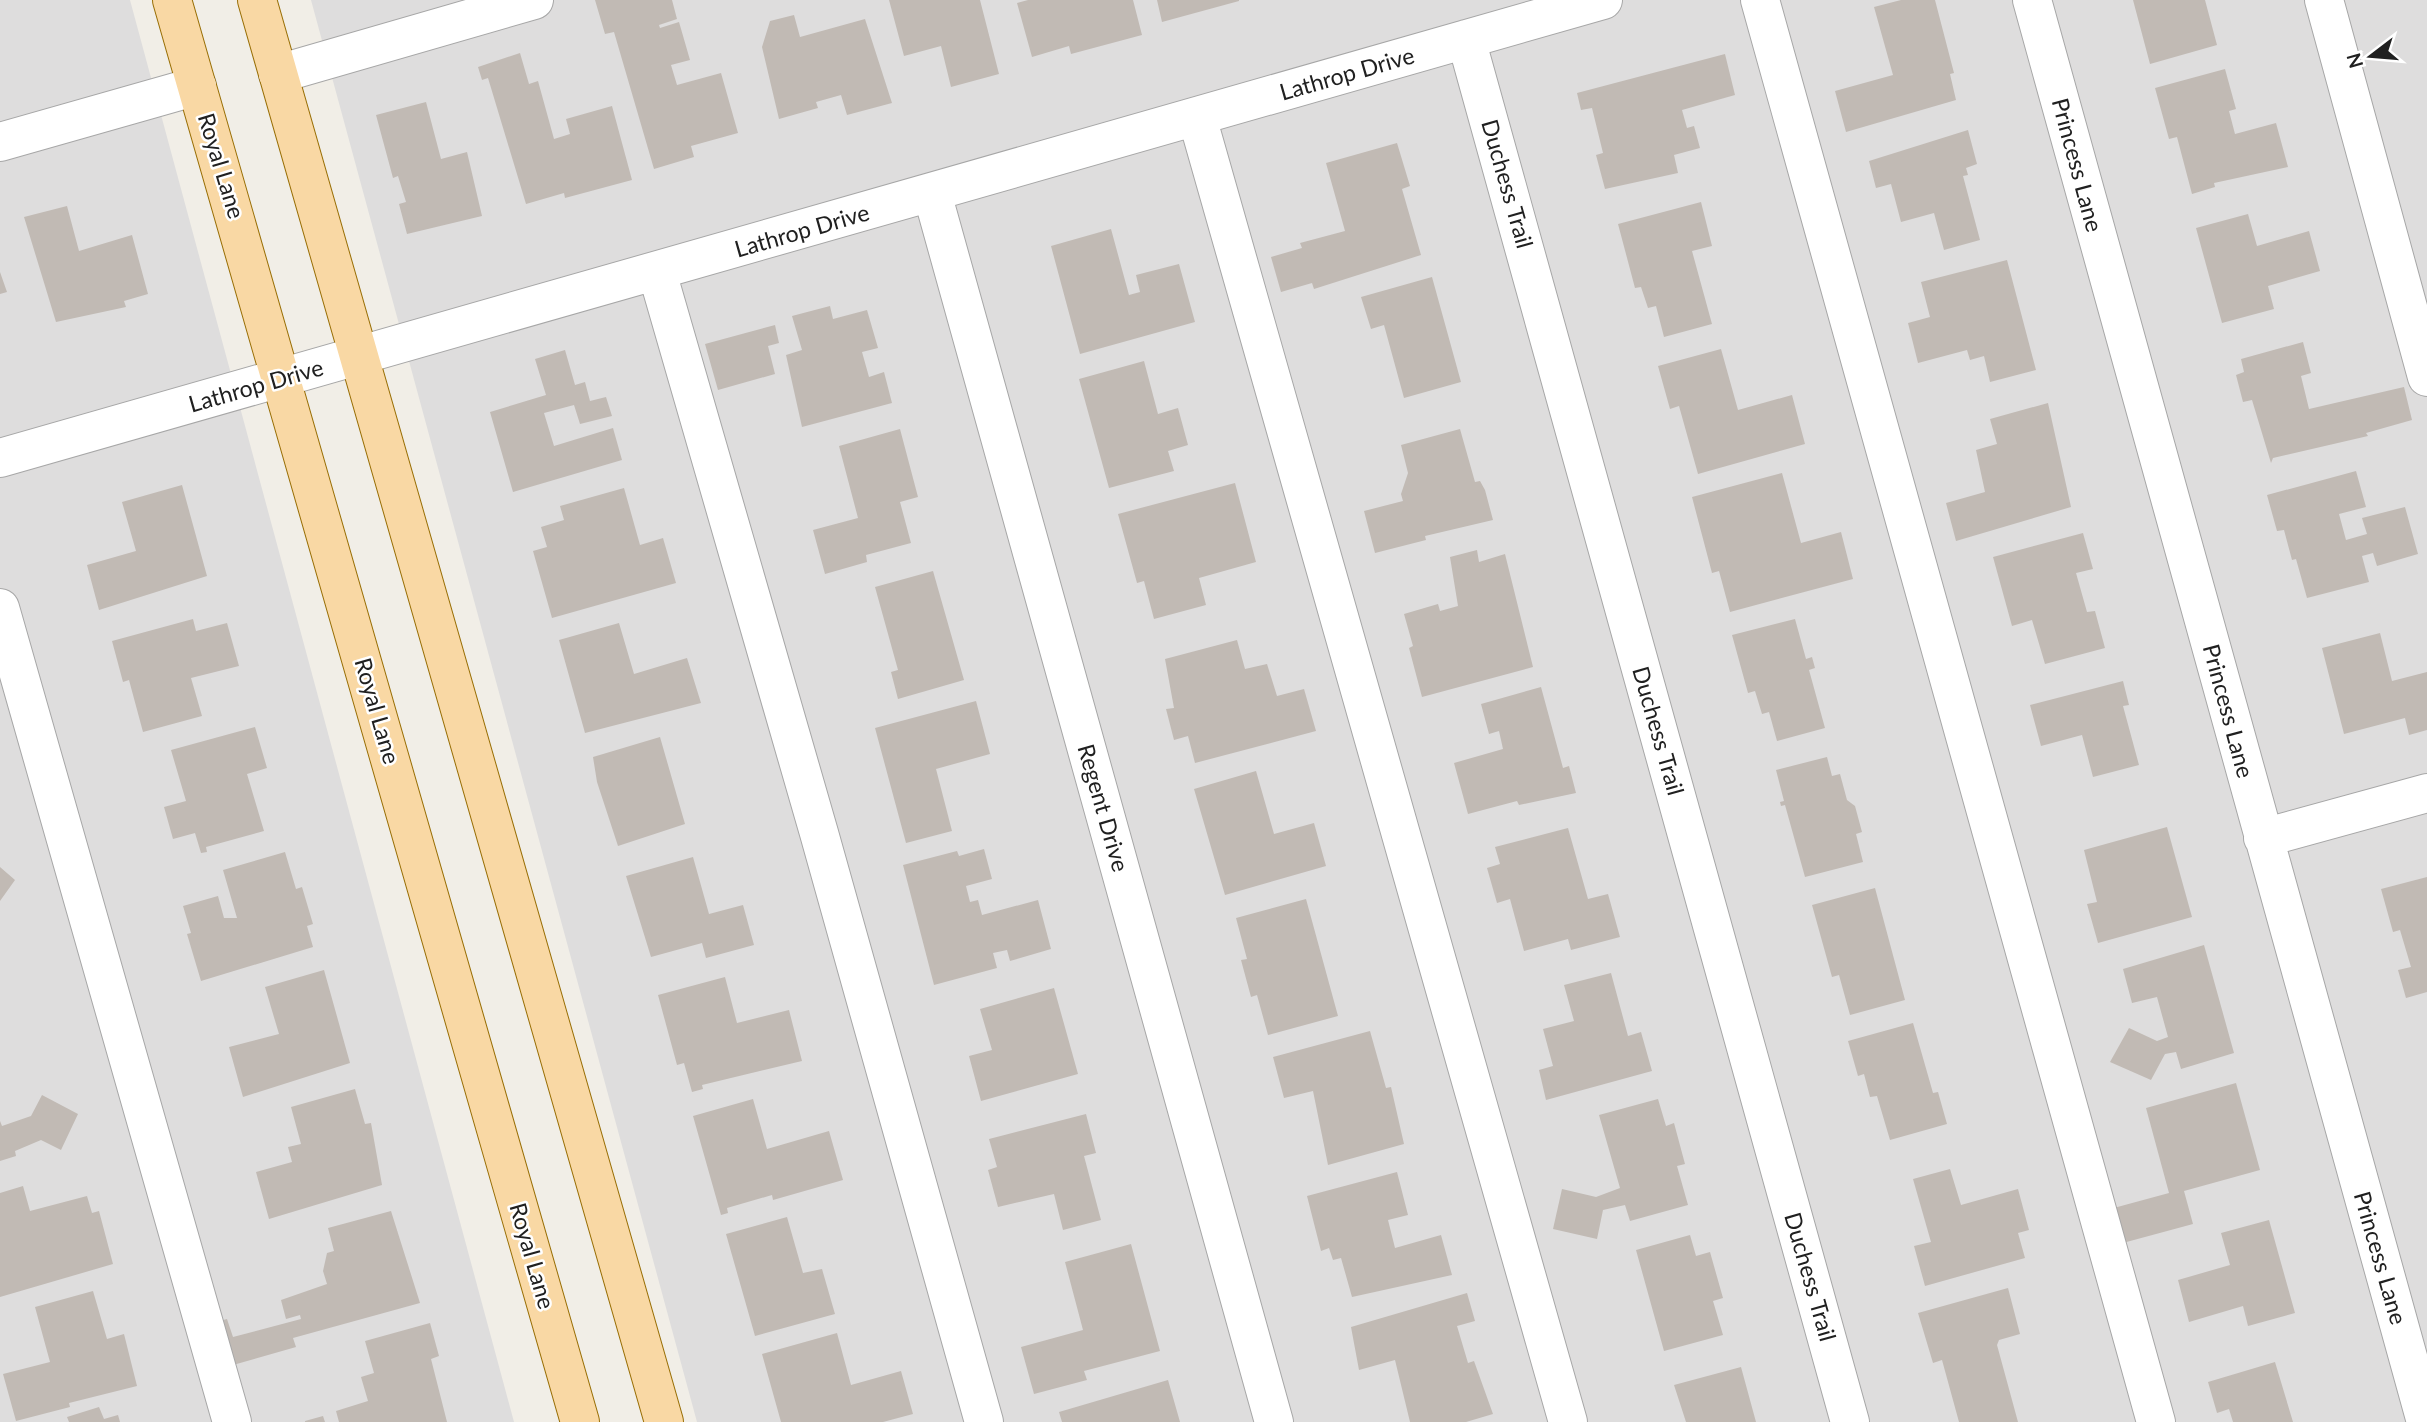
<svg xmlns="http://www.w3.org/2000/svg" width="2427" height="1422" viewBox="0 0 2427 1422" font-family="Lato,sans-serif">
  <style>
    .residential { fill: #dedddd }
    .building { fill: #c1bab4 }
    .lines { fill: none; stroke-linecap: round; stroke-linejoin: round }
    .minor-casing { stroke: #a7a7a7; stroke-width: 40 }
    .major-casing { stroke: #986e05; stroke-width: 40 }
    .minor { stroke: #fff; stroke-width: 38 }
    .major { stroke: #f9d8a4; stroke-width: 38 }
    .labels { text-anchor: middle; stroke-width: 5; stroke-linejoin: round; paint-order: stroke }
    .street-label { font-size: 23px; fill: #202020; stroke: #fff }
  </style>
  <rect width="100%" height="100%" fill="#f1eee7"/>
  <path class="residential" d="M0 0H130L514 1422H0Z
    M311 0H2427V1422H697Z"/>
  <path class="building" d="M595 0H672L677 19 659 25 660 28 679 22 690 60 671 65 677 85 721 73 738 133 691 146 694 157 654 169 614 32 605 34Z
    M889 0H980L999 74 951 87 941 46 904 56Z
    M1028 0H1133L1142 35 1071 54 1069 46 1032 57 1017 3Z
    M1157 0H1239V1L1162 22Z
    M1901 0H1935L1954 73 1950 74 1956 100 1846 132 1835 91 1893 75 1874 7Z
    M2133 0H2205L2217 45 2150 64Z
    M794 15 800 37 865 19 892 103 847 115 841 95 816 102 818 108 779 119 762 47 770 21Z
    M520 53 529 84 538 81 554 139 570 134 566 119 612 106 632 180 565 198 564 193 526 204 488 78 482 80 478 67Z
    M1725 54 1735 95 1682 110 1687 128 1694 126 1700 148 1674 155 1678 173 1605 189 1596 155 1603 153 1592 108 1581 110 1577 93Z
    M2225 69 2236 109 2229 111 2235 134 2276 123 2288 167 2214 183 2215 187 2192 194 2177 137 2169 139 2155 88Z
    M426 102 441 159 467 152 482 216 407 234 399 204 406 202 398 176 393 178 376 115Z
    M1968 130 1977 164 1966 168 1968 175 1963 176 1980 240 1944 250 1934 213 1901 222 1891 184 1876 188 1869 161Z
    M1397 143 1410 186 1402 189 1421 255 1314 289 1312 283 1281 292 1271 257 1302 248 1300 243 1345 231 1326 163Z
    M1701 202 1712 246 1692 251 1712 324 1664 337 1656 306 1648 308 1641 287 1635 288 1618 224Z
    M67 206 79 251 132 235 148 294 124 301 126 307 56 322 24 217Z
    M2248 214 2257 246 2309 231 2320 271 2268 286 2274 309 2222 323 2196 228Z
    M1111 229 1129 295 1140 292 1136 275 1179 264 1195 322 1080 354 1051 246Z
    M2007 260 2036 370 1990 382 1984 356 1970 360 1967 350 1918 363 1908 323 1930 317 1921 282Z
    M0 272 7 292 0 294Z
    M1432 277 1461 382 1404 398 1384 325 1371 329 1361 297Z
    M830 306 833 319 867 310 878 348 862 352 869 377 884 372 892 403 802 427 786 355 802 350 792 316Z
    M775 325 779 343 768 346 775 374 718 390 705 344Z
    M2303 342 2311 373 2301 376 2309 409 2404 387 2412 420 2366 433 2368 436 2273 458 2271 463 2252 400 2243 402 2236 375 2244 372 2241 359Z
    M1721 349 1738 410 1792 395 1805 444 1698 474 1679 406 1670 409 1658 366Z
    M565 350 575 385 585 382 590 401 606 397 612 416 580 424 574 405 544 413 554 446 613 428 622 460 513 492 490 412 546 395 535 359Z
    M1144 361 1158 414 1178 408 1188 445 1168 451 1174 471 1109 488 1079 379Z
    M2048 403 2071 507 1956 541 1946 503 1985 492 1976 450 1997 444 1990 419Z
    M900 429 918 497 900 502 911 543 866 555 867 562 825 574 813 530 858 518 839 446Z
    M1460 429 1475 482 1480 481 1485 490 1493 520 1425 536 1426 540 1375 553 1364 511 1403 501 1401 494 1408 473 1401 445Z
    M2356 471 2366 507 2339 514 2346 540 2367 534 2362 518 2405 507 2418 554 2377 566 2373 553 2362 556 2369 582 2307 598 2296 559 2292 560 2284 530 2277 531 2267 495Z
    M1782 473 1801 543 1841 532 1853 579 1730 612 1719 571 1712 573 1692 497Z
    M1235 483 1256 562 1199 578 1206 605 1154 619 1144 581 1137 583 1118 514Z
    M182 485 207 576 99 610 87 565 136 551 122 502Z
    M624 488 640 545 663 538 676 583 552 618 533 551 547 547 541 527 564 520 560 506Z
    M2083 533 2093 569 2076 573 2087 612 2095 611 2105 648 2045 664 2032 620 2012 626 1993 557Z
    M1477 550 1479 562 1505 554 1533 667 1422 697 1409 648 1413 646 1404 614 1438 604 1440 611 1458 606 1450 557Z
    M933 571 964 680 898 699 891 672 898 670 875 587Z
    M193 619 196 631 227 623 239 666 191 678 202 716 143 732 129 680 123 682 112 641Z
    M1795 619 1806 659 1812 657 1815 668 1809 670 1825 728 1777 741 1769 712 1762 714 1755 691 1748 693 1732 635Z
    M619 623 634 674 687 658 701 703 585 733 559 640Z
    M2380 633 2392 681 2427 672V730L2409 735 2405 718 2344 734 2322 648Z
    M1237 640 1245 669 1267 664 1277 696 1304 689 1316 731 1195 763 1188 736 1174 740 1166 709 1174 708 1165 659Z
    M2123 681 2129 705 2123 706 2139 765 2093 777 2082 735 2041 746 2030 705Z
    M1541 687 1563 768 1569 766 1576 793 1519 805 1517 801 1468 814 1454 763 1503 749 1499 731 1489 734 1481 704Z
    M976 701 990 754 936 769 952 831 906 843 875 728Z
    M255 727 267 768 247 774 264 831 206 847 207 852 201 853 195 833 173 839 164 807 186 801 171 750Z
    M660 737 685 824 618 846 597 782 593 757Z
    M1827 757 1832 776 1840 774 1847 800 1855 806 1862 832 1856 834 1863 862 1805 877 1785 805 1781 806 1780 802 1784 801 1776 770Z
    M1256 771 1274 834 1314 823 1326 866 1225 895 1194 789Z
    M2167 827 2192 917 2098 943 2087 904 2097 902 2084 850Z
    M1568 828 1588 899 1608 894 1620 937 1571 950 1568 939 1524 951 1510 899 1497 903 1487 868 1500 864 1495 847Z
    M984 849 992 879 966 886 970 902 978 900 982 915 1038 900 1051 949 1010 961 1007 950 993 953 997 968 934 985 903 865 957 851 959 856Z
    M285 852 296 889 302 887 313 924 307 926 313 947 201 981 187 934 191 933 183 906 218 896 224 918H237L223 870Z
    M693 857 709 914 743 905 754 945 706 958 702 943 651 957 626 876Z
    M0 867 15 880 0 901Z
    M2427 877V992L2406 998 2398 970 2411 967 2400 930 2393 932 2381 889Z
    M1875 888 1905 1000 1850 1015 1839 975 1832 977 1812 905Z
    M1306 899 1338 1016 1268 1035 1257 995 1251 997 1241 960 1247 959 1236 918Z
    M2204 945 2234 1053 2181 1069 2176 1052 2165 1054 2151 1080 2110 1062 2129 1028 2157 1041 2168 1037 2157 997 2132 1003 2123 969Z
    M324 970 350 1063 243 1097 229 1047 279 1034 265 987Z
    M1611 973 1628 1036 1641 1032 1652 1071 1546 1100 1539 1070 1553 1066 1543 1029 1574 1021 1564 985Z
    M725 977 737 1023 789 1010 802 1061 702 1085 703 1089 692 1092 684 1063 677 1065 658 995Z
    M1054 988 1078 1074 981 1101 969 1056 992 1050 980 1009Z
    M1913 1023 1933 1093 1938 1092 1947 1124 1890 1140 1877 1096 1870 1097 1864 1074 1858 1076 1848 1041Z
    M1370 1031 1386 1088 1391 1087 1404 1144 1328 1165 1313 1091 1284 1098 1273 1057Z
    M2236 1083 2260 1170 2184 1191 2193 1224 2108 1247 2099 1212 2169 1193 2146 1108Z
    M355 1089 365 1124 371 1123 382 1185 269 1219 256 1172 292 1162 288 1147 301 1144 291 1107Z
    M42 1095 78 1114 61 1150 41 1140 15 1151 16 1156 0 1161V1121L2 1126 31 1116Z
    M753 1099 767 1149 829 1131 843 1180 773 1200 772 1195 727 1208 728 1213 721 1215 693 1116Z
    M1658 1099 1666 1126 1674 1123 1685 1164 1677 1166 1688 1205 1630 1221 1625 1205 1603 1210 1597 1239 1553 1229 1562 1189 1596 1197 1620 1188 1599 1115Z
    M1086 1114 1096 1153 1084 1156 1101 1220 1063 1230 1054 1194 998 1207 988 1170 997 1167 989 1139Z
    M1950 1169 1961 1205 2018 1189 2029 1230 2018 1233 2025 1258 1925 1286 1914 1246 1931 1242 1913 1179Z
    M1397 1172 1408 1215 1388 1220 1395 1248 1441 1235 1452 1275 1352 1297 1341 1258 1333 1260 1329 1248 1321 1251 1307 1196Z
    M23 1186 30 1211 87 1196 92 1213 99 1211 113 1264 0 1297V1193Z
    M391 1211 420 1303 293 1338 296 1347 233 1365 216 1322 227 1319 233 1337 301 1319 300 1315 286 1319 281 1300 327 1284 323 1271 327 1253 334 1251 328 1228Z
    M787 1217 803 1273 822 1269 835 1314 755 1336 726 1234Z
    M2269 1220 2295 1313 2248 1326 2243 1306 2189 1322 2178 1280 2230 1265 2221 1233Z
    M1690 1235 1696 1256 1710 1252 1723 1298 1713 1301 1723 1335 1664 1351 1636 1250Z
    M1131 1244 1160 1351 1084 1371 1087 1380 1034 1394 1021 1347 1083 1330 1065 1262Z
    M2008 1288 2020 1334 1999 1340 1997 1345 2018 1422H1959L1942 1360 1933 1363 1918 1313Z
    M93 1291 107 1339 124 1334 137 1386 69 1403 70 1407 16 1421 3 1374 50 1362 35 1307Z
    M1467 1293 1475 1321 1457 1326 1468 1363 1474 1361 1493 1414 1466 1422H1410L1395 1360 1359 1370 1351 1327Z
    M430 1323 439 1356 431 1359 447 1422H339L336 1411 368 1401 361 1377 374 1373 365 1341Z
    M837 1333 851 1385 901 1371 913 1414 883 1422H781L762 1354Z
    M2275 1362 2293 1422H2233L2229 1409 2217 1413 2208 1382Z
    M1741 1367 1756 1422H1686L1674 1385Z
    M1168 1380 1180 1422H1062L1059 1412Z
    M99 1407 104 1419 118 1415 120 1422H69L67 1417Z
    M323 1416 325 1422H305V1421Z"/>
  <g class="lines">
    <g class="minor-casing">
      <path id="minor" d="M1760 0 2156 1422
        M2032 0 2426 1422
        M2324 0 2427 377
        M1466 39 1850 1422
        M278 74 534 0
        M1197 117 1568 1422
        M0 142 197 86
        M932 193 1274 1422
        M657 272 819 833 984 1422
        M0 458 1603 0
        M0 608 232 1422
        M2263 838 2427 793"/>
    </g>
    <g class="major-casing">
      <path id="major" d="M172 0 580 1422
        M257 0 664 1422"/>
    </g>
    <use href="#minor" class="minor"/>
    <use href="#major" class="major"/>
  </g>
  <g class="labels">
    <g class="street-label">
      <text transform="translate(1347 74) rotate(-16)" y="8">Lathrop Drive</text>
      <text transform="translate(2077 165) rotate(75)" y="8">Princess Lane</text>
      <text transform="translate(221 166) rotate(73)" y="8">Royal Lane</text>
      <text transform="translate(1507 184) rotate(74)" y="8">Duchess Trail</text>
      <text transform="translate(802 231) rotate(-16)" y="8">Lathrop Drive</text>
      <text transform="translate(256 386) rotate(-16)" y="8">Lathrop Drive</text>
      <text transform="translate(377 711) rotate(74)" y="8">Royal Lane</text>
      <text transform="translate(2228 711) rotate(75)" y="8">Princess Lane</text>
      <text transform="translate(1658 731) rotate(74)" y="8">Duchess Trail</text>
      <text transform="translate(1103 808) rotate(74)" y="8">Regent Drive</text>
      <text transform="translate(532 1256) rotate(74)" y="8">Royal Lane</text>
      <text transform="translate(2380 1258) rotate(74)" y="8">Princess Lane</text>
      <text transform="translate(1810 1277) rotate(74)" y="8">Duchess Trail</text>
    </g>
  </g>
  <g transform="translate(2371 56) rotate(254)" stroke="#ffffff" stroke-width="5" paint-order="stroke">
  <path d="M0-5L12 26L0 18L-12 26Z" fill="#202020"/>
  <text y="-10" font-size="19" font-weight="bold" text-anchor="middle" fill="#202020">N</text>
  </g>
</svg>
